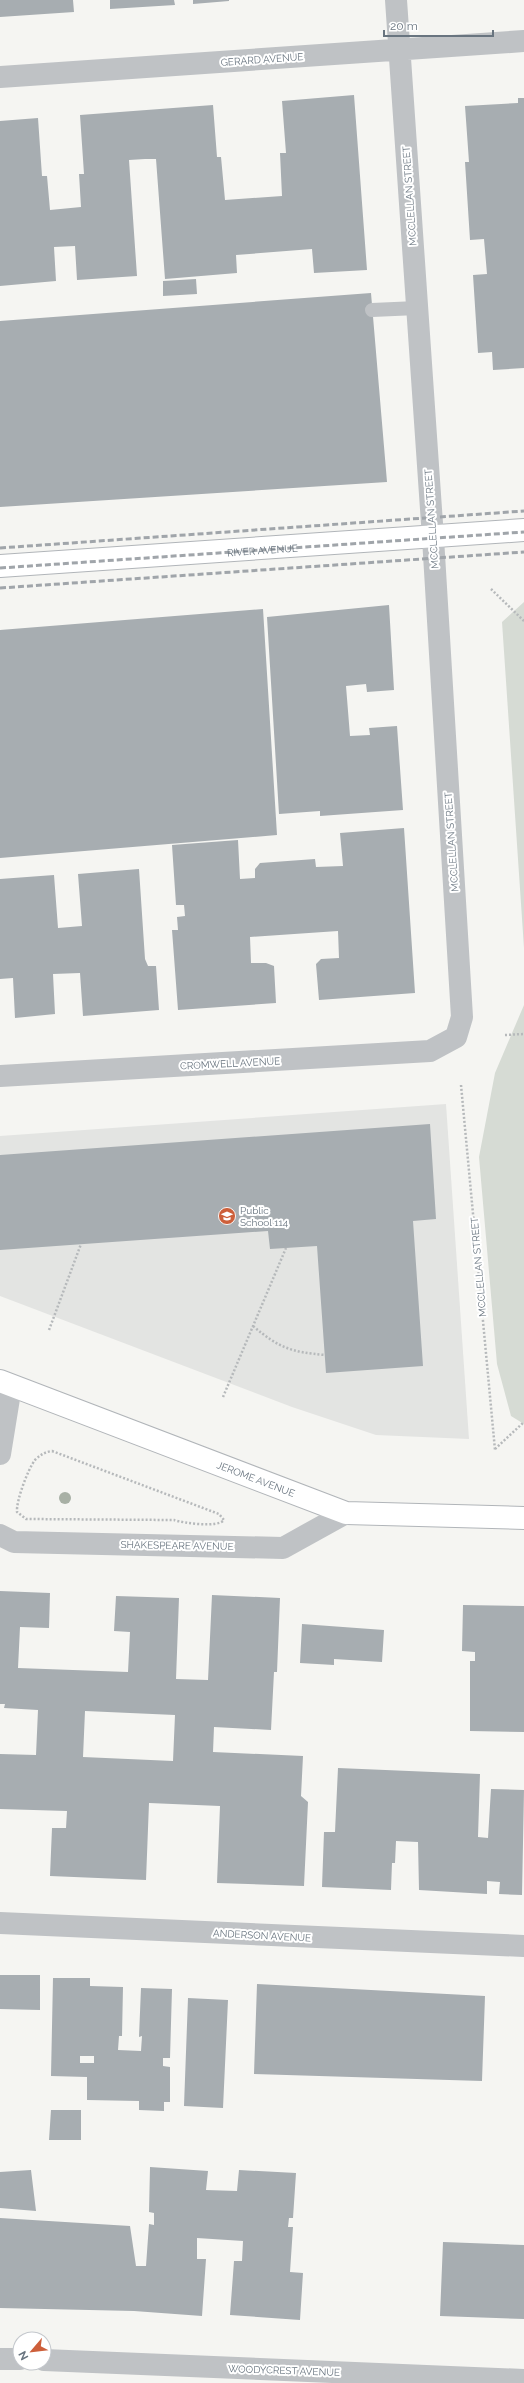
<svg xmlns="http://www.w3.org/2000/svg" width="524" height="2383" viewBox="0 0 524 2383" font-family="Raleway,sans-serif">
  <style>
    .built { fill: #e3e4e2 }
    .green { fill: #d6dbd4 }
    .building { fill: #a7adb1; fill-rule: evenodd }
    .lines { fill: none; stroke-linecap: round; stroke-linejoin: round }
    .secondary-casing { stroke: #b1b5b9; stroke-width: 24 }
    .path { stroke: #b6b9bb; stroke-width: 2.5; stroke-dasharray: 2 2; stroke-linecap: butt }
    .lane { stroke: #bfc2c5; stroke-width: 14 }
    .street { stroke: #bfc2c5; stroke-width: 22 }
    .secondary { stroke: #fff; stroke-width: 22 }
    .rail { stroke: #a0a5aa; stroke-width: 3; stroke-dasharray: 6 3; stroke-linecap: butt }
    .tree { fill: #a8b0a5 }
    .labels { text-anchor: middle; stroke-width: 4; stroke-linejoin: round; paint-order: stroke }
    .street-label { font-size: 10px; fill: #68747f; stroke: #fff }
    .poi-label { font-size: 10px; fill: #68747f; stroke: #fff; text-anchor: start }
  </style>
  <rect width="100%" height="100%" fill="#f5f5f2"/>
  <path class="built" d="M446 1104 469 1439 376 1435 292 1407 0 1296V1136Z"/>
  <path class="green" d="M524 602V948L502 622Z
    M524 1005V1424L511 1416 497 1364 479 1157 495 1073Z"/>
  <path class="building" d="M0 0H73L74 12 0 17Z
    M110 0H174L175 5 110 9Z
    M193 0H229V1L193 4Z
    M354 95 367 270 314 273 312 249 236 255 237 273 165 279 156 159H145L129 160 137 276 77 280 75 246 54 247 56 281 0 286V121L38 118 42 176H47L50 210 81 207 79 174H84L80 115 213 105 217 157H221L225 200 282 196 280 153H286L282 101Z
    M518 98H524V368L493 370 492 352 478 353 473 275 487 274 484 239 470 240 465 162H469L465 106 518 103Z
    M196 279 197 294 163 296V281Z
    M371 293 387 482 0 507V321Z
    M389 605 394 690 367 692 366 684 346 686 350 736 370 735 369 728 397 726 403 810 320 816V811L279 814 267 617Z
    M263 609 277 835 0 858V630Z
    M404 828 415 993 319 1000 316 964 321 959 339 958 338 931 250 937 251 963H266L274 966 276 1003 178 1010 172 930H178L177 917 185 916 184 905H176L172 845 238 840 240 879 255 878V869L260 863 315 859 316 867 343 866 340 833Z
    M139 869 145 959 148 966H156L159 1010 83 1016 80 973 53 974 55 1014 15 1018 13 978 0 979V879L54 875 58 928 82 926 78 874Z
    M430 1124 436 1219 413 1221 423 1366 326 1373 317 1246 270 1249 268 1231 0 1250V1155Z
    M0 1591 50 1593 49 1628 20 1627 18 1668 128 1672 130 1632 114 1631 116 1596 179 1598 176 1679 208 1680 212 1595 280 1598 277 1672H274L271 1730 214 1727 213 1752 303 1756 301 1796 308 1802 304 1886 217 1883 220 1806 149 1803 146 1880 50 1876 52 1828H66L67 1811 0 1809V1754L36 1755 38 1710 4 1708 5 1704H0ZM85 1711 175 1715 173 1761 83 1757Z
    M463 1605 524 1606V1732L470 1731V1661H475V1652L462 1651Z
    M302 1624 384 1630 382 1662 334 1659V1665L300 1663Z
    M338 1768 480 1774 478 1837 488 1838 491 1789 524 1790 522 1895 499 1894 500 1882 487 1881V1894L419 1890 418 1842 396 1841 395 1863H392L391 1890 322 1887 324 1832H335Z
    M0 1975H40V2010L0 2009Z
    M53 1978H90V1986L123 1987 122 2036H119L118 2050 141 2051 142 2036 139 2037 141 1988 172 1989 170 2058H163V2066L170 2067V2102H164V2111L139 2110V2101L87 2100V2077L51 2076ZM80 2056H94V2063H80Z
    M257 1984 485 1996 482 2081 254 2074Z
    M188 1998 228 2000 223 2108 184 2106Z
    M51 2110H81V2140H49Z
    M150 2167 208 2171 206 2190 237 2191 239 2170 296 2173 293 2218H289L288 2227H293L290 2272 303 2273 300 2320 230 2315 234 2261H242L243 2241 197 2238V2259H206L202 2316 134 2311 0 2308V2218L130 2226 136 2266H146L149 2224 154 2225V2213L149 2212Z
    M31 2170 36 2211 0 2208V2172Z
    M443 2242 524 2245V2319L440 2316Z"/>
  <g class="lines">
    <g class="secondary-casing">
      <g id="secondary">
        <path d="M0 566 524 530"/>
        <path id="s1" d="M0 1381 346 1513 524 1518"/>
      </g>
    </g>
    <path class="path" d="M491 589 524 621
      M505 1035 524 1034
      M461 1085 495 1450
      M253 1326C279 1348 291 1352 325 1355
      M49 1330 81 1244
      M223 1397 286 1248
      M495 1449 524 1422
      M52 1451 219 1514 224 1520C218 1528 183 1523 174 1520L26 1519 17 1512C16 1501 28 1469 35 1460 40 1455 45 1452 52 1451Z"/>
    <path class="lane" d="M372 310 417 308"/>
    <path class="street" d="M0 77 524 41
      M0 1076 430 1051 456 1037 462 1017 433 538 396 0
      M0 1454 11 1386
      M0 1535 14 1542 283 1548 346 1513
      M0 1923 524 1946
      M0 2359H20
      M44 2360 524 2380"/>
    <use href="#secondary" class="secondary"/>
    <g class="rail">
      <path d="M0 548 524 511"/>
      <path id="s2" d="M0 568 524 532"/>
      <path d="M0 588 524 552"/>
    </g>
  </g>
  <circle class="tree" cx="65" cy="1498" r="6"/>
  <defs>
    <g id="school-disc" transform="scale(0.9)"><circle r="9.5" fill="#cd5f3a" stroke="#fff"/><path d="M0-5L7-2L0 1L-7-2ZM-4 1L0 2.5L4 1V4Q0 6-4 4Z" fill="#fff"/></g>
  </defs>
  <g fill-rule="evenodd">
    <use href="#school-disc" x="227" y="1216"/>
  </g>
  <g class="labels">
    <g class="street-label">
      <text transform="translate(262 59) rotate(-4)" y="4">GERARD AVENUE</text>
      <text transform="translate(409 196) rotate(-94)" y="4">MCCLELLAN STREET</text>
      <text transform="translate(431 519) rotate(-94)" y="4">MCCLELLAN STREET</text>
      <text dy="4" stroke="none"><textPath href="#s2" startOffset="263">RIVER AVENUE</textPath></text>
      <text transform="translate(451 842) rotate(-94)" y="4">MCCLELLAN STREET</text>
      <text transform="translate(230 1063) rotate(-3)" y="4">CROMWELL AVENUE</text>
      <text transform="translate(478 1267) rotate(-95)" y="4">MCCLELLAN STREET</text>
      <text dy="4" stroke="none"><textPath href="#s1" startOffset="274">JEROME AVENUE</textPath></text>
      <text transform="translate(177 1545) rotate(1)" y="4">SHAKESPEARE AVENUE</text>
      <text transform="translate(262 1935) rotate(3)" y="4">ANDERSON AVENUE</text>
      <text transform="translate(284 2370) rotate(2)" y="4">WOODYCREST AVENUE</text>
    </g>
    <g class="poi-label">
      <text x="240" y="1214">Public<tspan x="240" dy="12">School 114</tspan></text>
    </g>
  </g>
  <g transform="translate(32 2351) rotate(242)"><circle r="19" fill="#ffffff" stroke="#c3c7cc"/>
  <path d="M0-3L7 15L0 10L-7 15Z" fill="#cd5f3a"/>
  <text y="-6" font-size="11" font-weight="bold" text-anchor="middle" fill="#68747f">N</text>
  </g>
  <path d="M384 30v6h109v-6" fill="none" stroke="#68747f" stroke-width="2"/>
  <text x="390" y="30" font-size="12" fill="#68747f" stroke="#ffffff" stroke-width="3" paint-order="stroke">20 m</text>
</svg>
